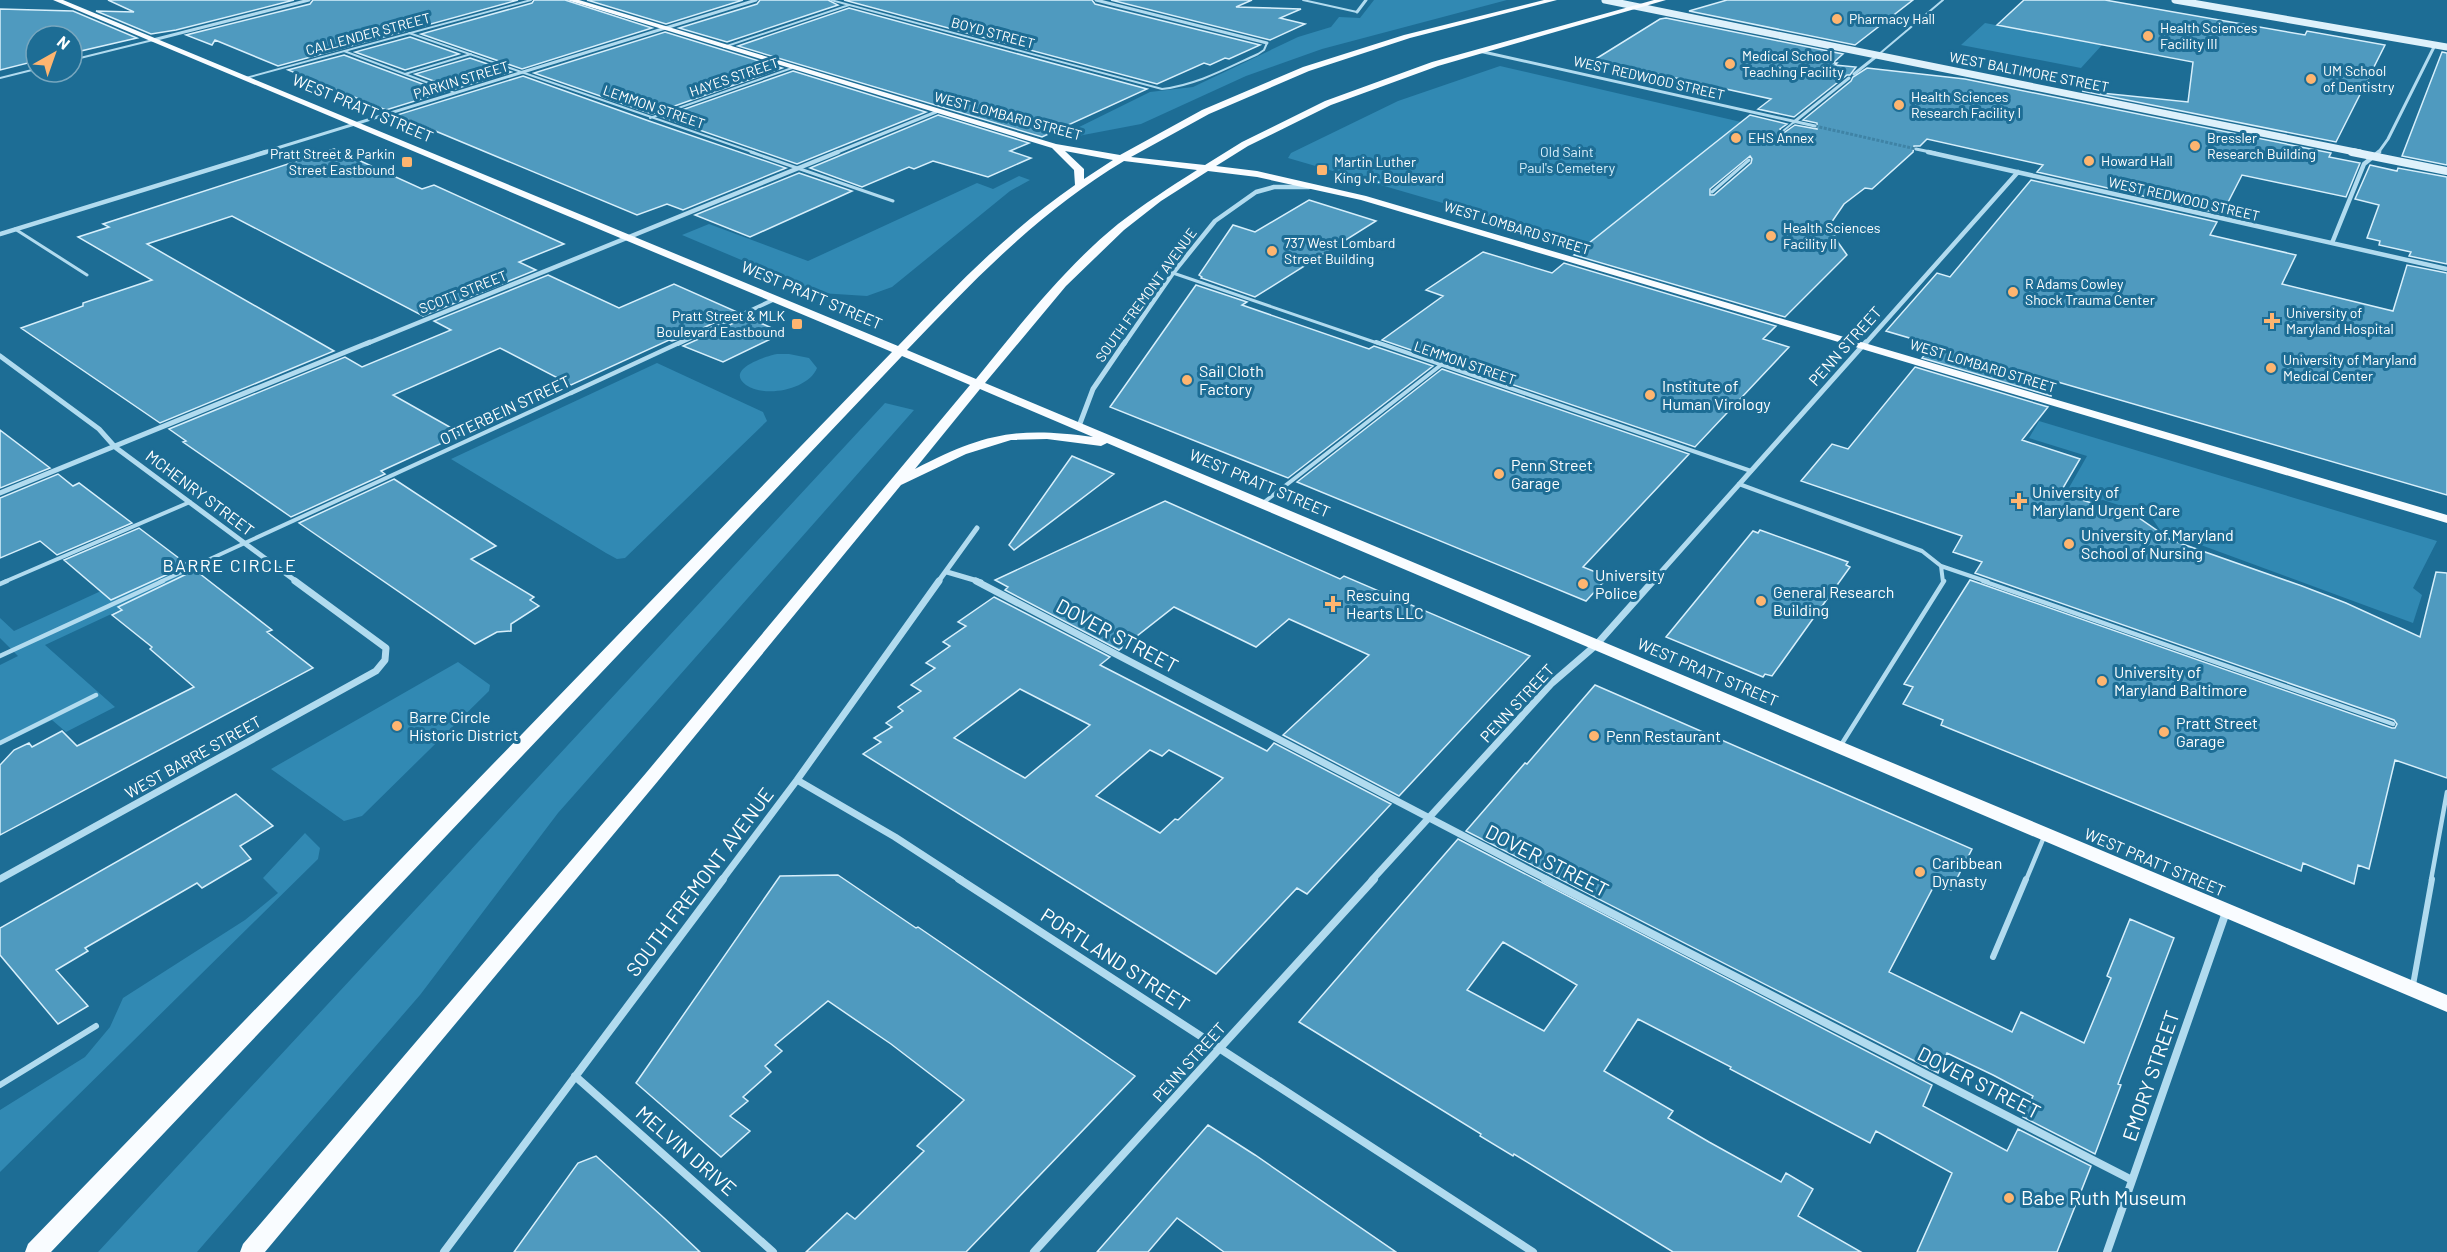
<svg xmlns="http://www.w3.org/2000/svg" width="2447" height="1252" viewBox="0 0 2447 1252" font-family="Barlow,sans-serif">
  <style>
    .green { fill: #3189b3 }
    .building { fill: #4f9abf; stroke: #d7effb; stroke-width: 1.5; fill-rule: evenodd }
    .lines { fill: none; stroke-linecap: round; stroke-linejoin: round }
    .minor-tunnel { stroke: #3f83a5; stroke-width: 3; stroke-dasharray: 3 1.5; stroke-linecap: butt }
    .service-far4 { stroke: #b1dbef; stroke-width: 2 }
    .service-far3 { stroke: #b1dbef; stroke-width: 3 }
    .service-far2 { stroke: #b1dbef; stroke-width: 4 }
    .service-far1 { stroke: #b1dbef; stroke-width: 4.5 }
    .service { stroke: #b1dbef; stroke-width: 6 }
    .pedestrian-far1 { stroke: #b1dbef; stroke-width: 4 }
    .pedestrian { stroke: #b1dbef; stroke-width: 4.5 }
    .minor-far4 { stroke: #b1dbef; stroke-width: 3 }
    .minor-far3 { stroke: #b1dbef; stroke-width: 4.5 }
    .minor-far2 { stroke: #b1dbef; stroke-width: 5 }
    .minor-far1 { stroke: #b1dbef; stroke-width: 7 }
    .minor { stroke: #b1dbef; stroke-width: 8 }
    .secondary-far1 { stroke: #def1fb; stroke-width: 7 }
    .secondary { stroke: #def1fb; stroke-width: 8 }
    .primary { fill: #f9fcff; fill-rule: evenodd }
    .poi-dot { fill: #feb570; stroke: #1d6d95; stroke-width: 2 }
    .labels { text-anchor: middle; stroke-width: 6; stroke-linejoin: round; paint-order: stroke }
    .far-poi-label { font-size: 14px; fill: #fff; stroke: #1d6d95; text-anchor: start }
    .far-street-label { font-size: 14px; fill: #fff; stroke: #1d6d95 }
    .far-park-label { font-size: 14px; fill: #d7effb; stroke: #1d6d95 }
    .street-label { font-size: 16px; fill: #fff; stroke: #1d6d95 }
    .poi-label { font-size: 16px; fill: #fff; stroke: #1d6d95; text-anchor: start }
    .neighbourhood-label { font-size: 18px; letter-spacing: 1.5px; fill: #fff; stroke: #1d6d95 }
    .near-street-label { font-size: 20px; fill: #fff; stroke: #1d6d95 }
    .near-poi-label { font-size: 20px; fill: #fff; stroke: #1d6d95; text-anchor: start }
  </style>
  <rect width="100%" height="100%" fill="#1d6d95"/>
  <path class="green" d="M1374 0H1507L1322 49 1246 76 1141 124 1078 136 1067 133 1150 92 1193 87 1298 37 1331 27 1339 17 1360 18Z
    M1985 23 2102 45 2081 68 1961 45Z
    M1500 66 1741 122 1587 245 1288 158 1291 153 1398 101Z
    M1019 176 1030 180 1010 191 892 287 867 296 820 293 682 235 709 224 808 261 977 183 993 189Z
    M777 354H789L809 358 817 368C808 390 765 398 746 385 724 369 767 356 777 354Z
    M657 363 763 412 767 421 625 558 617 559 606 553 451 459Z
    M885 403 914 410 558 813 420 995 197 1252H98Z
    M2039 421 2437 541 2413 588 2422 595 2413 623 2160 530 2150 515 2103 500 2085 502 2062 500 2087 456 2029 438Z
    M177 556 199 573 45 645 115 707 66 732 52 720 0 745V665L18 656 0 638V618L14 631Z
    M458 662 490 685 489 691 362 816 344 821 271 769Z
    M305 833 320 848 318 859 0 1172V1110L85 1057 110 1027 123 998 245 920 278 893 263 878Z"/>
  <path class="building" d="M108 0H294L176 30 151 34 96 11 134 12Z
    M313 0H518L278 66 215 40 212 45 186 35 310 4Z
    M534 0H565L652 28 522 69 421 34 532 3Z
    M587 0H743L666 24Z
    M760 0H828L838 5 727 42 679 28 757 4Z
    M844 0H1092L1095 4 1260 45 1229 59 1225 58 1210 65 1204 63 1157 84Z
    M1111 0H1252L1236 7 1301 9 1280 18 1305 24 1270 40Z
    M1727 0H1913L1855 45 1689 11Z
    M2024 0H2105L2305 35 2307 31 2385 45 2336 142 2082 91 2188 102 2193 62 1997 25Z
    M849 8 1147 89 1042 137 738 46Z
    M0 9 73 11 137 38 72 53V36H36V61L0 70Z
    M1666 18 1843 54 1833 63H1837L1835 65 1856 67 1850 75H1847L1794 117 1758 109 1771 99 1594 60 1660 19Z
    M665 32 782 68 652 114 534 73Z
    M410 37 459 54 405 70 355 52Z
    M2442 52 2447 53V165L2402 156Z
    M344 55 444 92 386 110 288 70Z
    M470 58 511 72 455 89 415 74Z
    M1867 68 1965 79 2331 153 2329 157 2360 163 2346 197 2242 175 2222 214 2037 172 2043 165 1927 139 1920 146H1914L1913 152 1872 189 1865 188 1844 204 1831 223 1837 241 1847 255 1785 317 1574 255 1750 115 1787 124 1780 129 1782 134 1795 125 1817 129V123L1803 120 1851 81 1853 77ZM1750 156 1752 159 1751 163 1714 195H1710V189Z
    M793 71 926 112 797 164 662 117Z
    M523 76 649 121 786 168 683 210 667 204 637 215 397 115Z
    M938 115 1029 143 1010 151 1031 158 988 177 933 161 914 169 909 167 862 187 810 168Z
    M334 149 422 189 434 185 564 244 519 262 536 270 423 316 232 216 147 244 334 351 160 423 21 328 83 306V303L152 280 78 237 109 227 103 224Z
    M2370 165 2397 171 2398 168 2447 177V264L2409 256 2411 252 2379 245 2380 241 2367 238 2379 205 2355 199Z
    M799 173 852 191 750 237 695 215Z
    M2031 180 2217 222 2210 235 2296 255 2282 284 2393 311 2407 265 2447 273V495L2051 380V396L1922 358 1933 345 1886 331 1937 273 1950 277Z
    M1309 200 1376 221 1255 297 1201 278 1202 277 1199 275 1233 225 1255 232Z
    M1483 252 1552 273 1564 263 1776 326 1763 339 1789 347 1695 447 1382 340 1443 296 1426 290Z
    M548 275 619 308 674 284 737 312 682 338 672 341 669 340 571 385 500 348 393 395 462 434 381 471 385 474 291 517 183 442 186 441 169 429 345 357 362 367 451 330 434 321Z
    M1196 285 1247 302 1242 305 1369 349 1374 346 1433 366 1288 478 1110 407Z
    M747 317 783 333 723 362 683 346Z
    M1915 367 2048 407 2022 440 2080 459 2060 493 2139 518 2171 540 2302 586 2346 603 2420 637 2436 572 2447 573V778L2395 760 2369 869 2358 865 2354 884 2303 863 2301 871 1941 725 1943 720 1903 704 1913 687 1904 684 1970 580 2392 728H2395L2397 724 2394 720 1975 573 1982 562 1953 552 1962 536 1801 481 1832 444 1848 449Z
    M1442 369 1689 454 1583 567 1608 577 1586 601 1297 482Z
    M0 430 50 468 0 488Z
    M1072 456 1114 474 1014 550 1009 545Z
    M58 474 73 486 79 483 132 523 57 555 40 541 0 558V498Z
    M394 479 496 546 471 559 534 597 530 600 539 606 511 624V631L497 632 475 644 299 523Z
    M1165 501 1340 579 1344 576 1530 656 1399 796 1283 735 1369 655 1289 619 1256 647 1174 607 1119 650 1005 590 1008 587 995 580Z
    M139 528 188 565 111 600 64 560Z
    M1760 530 1848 562 1846 565 1850 567 1772 676 1765 674 1763 677 1666 637 1753 531 1758 533Z
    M195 570 272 630 267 632 313 668 0 835V765L14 750 29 743 32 747 62 731 77 746 194 687 150 649 152 647 112 615 122 610 118 607Z
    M994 597 1110 657 1100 665 1267 751 1274 743 1391 804 1307 894 1297 888 1216 974 863 754 881 742 874 738 892 727 886 723 903 711 898 707 921 691 911 685 935 668 926 663 950 646 943 642 966 626 958 622ZM1020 689 1090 725 1025 778 954 738ZM1150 750 1162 756 1169 750 1223 778 1178 820 1175 819 1160 833 1096 796Z
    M1595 685 1972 849 1951 890 1936 882 1889 972 2012 1032 2021 1012 2084 1043 2111 978 2107 976 2130 919 2174 938 2118 1084 2121 1085 2095 1154 2023 1117 2033 1096 1993 1075 1947 1053 1938 1073 1466 831 1525 763 1527 764Z
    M236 794 273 826 240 846 251 859 202 888 197 883 85 948 88 951 56 970 88 1006 58 1024 0 955V928Z
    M1458 839 1932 1085 1923 1106 2007 1151 2018 1129 2091 1166 2057 1252H1917L1952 1173 1876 1131 1870 1143 1730 1069 1731 1067 1638 1019 1604 1071 1673 1111 1668 1118 1709 1142 1781 1182 1786 1173 1813 1189 1798 1216 1861 1252H1673L1514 1154 1513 1156 1480 1136 1481 1134 1299 1022ZM1503 942 1577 985 1544 1031 1467 990Z
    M838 875 916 928 918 927 1135 1076 966 1252H806L847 1213 855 1219 924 1151 917 1146 964 1100 891 1044 828 1001 775 1045 782 1051 765 1066 771 1072 743 1097 748 1101 730 1116 750 1131 721 1157 636 1083 780 876Z
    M1208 1125 1255 1155 1396 1252H1224L1177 1218 1148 1252H1097Z
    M596 1156 664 1218 700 1252H514L578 1163Z"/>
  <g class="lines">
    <path class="minor-tunnel" d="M1815 126 1916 149"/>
    <path class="service-far4" d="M831 0 1162 89C1197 85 1227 68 1258 54L1264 50 1267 43
      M1303 0 1357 12
      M409 33 755 153
      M724 47 849 5
      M344 51 455 93
      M1878 55 1943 0
      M72 60 153 40
      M405 74 471 54
      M0 78 36 69
      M246 78 531 0
      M650 118 792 68
      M1783 131 1794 122"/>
    <path class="service-far3" d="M751 152 893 201
      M1712 192 1749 160
      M15 229 87 275
      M1173 273 1380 344"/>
    <path class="service-far2" d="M1376 342 1751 471
      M1739 484 1922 551 1941 566 1943 582
      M1263 503 1441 365
      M1941 566 1988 582
      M4 582 190 502
      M160 582 571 393"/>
    <path class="service-far1" d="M1983 581 2393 724
      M0 584 7 581
      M0 656 163 581
      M0 743 96 695
      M1841 745 1944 581
      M2026 880 2044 837
      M2431 880 2447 792"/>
    <path class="service" d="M1993 957 2026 879
      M2413 985 2432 879
      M0 1085 96 1026"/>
    <path class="pedestrian-far1" d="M678 344 775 299"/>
    <path class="pedestrian" d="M571 393 681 342"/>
    <path class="minor-far4" d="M1096 0 1267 43
      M1357 12 1366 0
      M153 40 309 0
      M1479 51 1815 126
      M1854 74 1878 55
      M1794 122 1849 78
      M1916 149 1935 153
      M261 153 756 0
      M835 153 936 112
      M2378 153 2388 139 2435 45"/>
    <path class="minor-far3" d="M1928 152 2447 269
      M0 234 266 152
      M2332 243 2364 164 2379 152
      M366 344 838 152
      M1124 344 1173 273 1215 221 1256 192 1274 187H1309
      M1865 344 2018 172"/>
    <path class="minor-far2" d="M0 356 99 429 115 447 297 582
      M1079 426 1093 389 1125 342
      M0 493 370 342
      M947 572 981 582
      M938 582 977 528
      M1652 582 1866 342"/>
    <path class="minor-far1" d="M976 581 1548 880
      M797 780 895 837 961 880
      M0 879 376 671 385 660 386 648 295 581
      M722 880 797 780 939 581
      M1372 880 1552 683 1596 645 1653 581"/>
    <path class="minor" d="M959 879 1533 1252
      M1545 879 2132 1180
      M575 1076 773 1252
      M444 1252 723 879
      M1034 1252 1374 879
      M2107 1252 2226 912"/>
    <path class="secondary-far1" d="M1605 0 2360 153
      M2175 0 2447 47"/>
    <path class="secondary" d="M2352 152 2447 171"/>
    <path class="primary" d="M53 0H63L898 346C954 288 1008 231 1075 185L1074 170 1052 148 567 0H579L1056 144 1120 155 1202 110 1303 67 1404 35 1544 0H1557L1410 38 1309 71 1209 114 1131 157 1205 165 1242 142 1325 101 1432 62 1654 0H1666L1438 66 1331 105 1248 146 1216 166 1257 171 1366 196 2447 515V523L1361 200 1257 177 1208 171 1161 201 1124 230 1066 286 985 383 2447 995V1012L1107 443 1101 446 1047 439 1011 440 966 454 901 485 658 781 265 1252H240L243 1244 646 773 970 385 902 356 51 1252H25L28 1244 892 352ZM1065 151 1113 160 1084 179V169ZM1124 161 1197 170C1170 187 1144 204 1118 224 1064 268 1020 325 976 379L907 350C975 279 1039 212 1124 161ZM980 389 1093 437C1016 426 983 434 915 469Z"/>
  </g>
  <g class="poi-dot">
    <circle cx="1837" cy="19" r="6"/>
    <circle cx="2148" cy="36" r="6"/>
    <circle cx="1730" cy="64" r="6"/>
    <circle cx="2311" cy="79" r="6"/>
    <circle cx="1899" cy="105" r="6"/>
    <circle cx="1736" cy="138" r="6"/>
    <circle cx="2195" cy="146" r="6"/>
    <circle cx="2089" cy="161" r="6"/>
    <rect x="401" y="156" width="12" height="12" rx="3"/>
    <rect x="1316" y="164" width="12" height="12" rx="3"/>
    <circle cx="1771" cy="236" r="6"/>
    <circle cx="1272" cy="251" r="6"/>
    <circle cx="2013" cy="292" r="6"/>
    <path d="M2269 312h6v6h6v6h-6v6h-6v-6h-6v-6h6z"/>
    <rect x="791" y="318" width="12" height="12" rx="3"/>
    <circle cx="2271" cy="368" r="6"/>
    <circle cx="1187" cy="380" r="6"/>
    <circle cx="1650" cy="395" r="6"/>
    <circle cx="1499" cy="474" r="6"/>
    <path d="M2016 492h6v6h6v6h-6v6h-6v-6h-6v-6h6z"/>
    <circle cx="2069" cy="544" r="6"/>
    <circle cx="1583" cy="584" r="6"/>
    <circle cx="1761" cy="601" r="6"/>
    <path d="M1330 595h6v6h6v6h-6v6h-6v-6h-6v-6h6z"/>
    <circle cx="2102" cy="681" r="6"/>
    <circle cx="397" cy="726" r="6"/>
    <circle cx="2164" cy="732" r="6"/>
    <circle cx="1594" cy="736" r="6"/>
    <circle cx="1920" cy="872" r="6"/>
    <circle cx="2009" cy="1198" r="6"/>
  </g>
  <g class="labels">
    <g class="far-poi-label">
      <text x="1849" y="24">Pharmacy Hall</text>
      <text x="2160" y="33">Health Sciences<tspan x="2160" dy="16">Facility III</tspan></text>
      <text x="1742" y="61">Medical School<tspan x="1742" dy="16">Teaching Facility</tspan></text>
      <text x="2323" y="76">UM School<tspan x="2323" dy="16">of Dentistry</tspan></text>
      <text x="1911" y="102">Health Sciences<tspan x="1911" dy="16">Research Facility I</tspan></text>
      <text x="1748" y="143">EHS Annex</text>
      <text x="2207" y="143">Bressler<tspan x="2207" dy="16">Research Building</tspan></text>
      <text x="395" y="159" text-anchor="end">Pratt Street &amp; Parkin<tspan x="395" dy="16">Street Eastbound</tspan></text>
      <text x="2101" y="166">Howard Hall</text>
      <text x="1334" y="167">Martin Luther<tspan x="1334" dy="16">King Jr. Boulevard</tspan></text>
      <text x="1783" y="233">Health Sciences<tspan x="1783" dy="16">Facility II</tspan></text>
      <text x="1284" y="248">737 West Lombard<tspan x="1284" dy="16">Street Building</tspan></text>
      <text x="2025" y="289">R Adams Cowley<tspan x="2025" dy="16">Shock Trauma Center</tspan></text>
      <text x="2286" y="318">University of<tspan x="2286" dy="16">Maryland Hospital</tspan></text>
      <text x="785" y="321" text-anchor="end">Pratt Street &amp; MLK<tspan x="785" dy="16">Boulevard Eastbound</tspan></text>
      <text x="2283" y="365">University of Maryland<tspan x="2283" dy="16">Medical Center</tspan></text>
    </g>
    <g class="far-street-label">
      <text transform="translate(993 33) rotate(15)" y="5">BOYD STREET</text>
      <text transform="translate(368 34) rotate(-15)" y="5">CALLENDER STREET</text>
      <text transform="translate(2029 72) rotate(11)" y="5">WEST BALTIMORE STREET</text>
      <text transform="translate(734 77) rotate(-19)" y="5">HAYES STREET</text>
      <text transform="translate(1649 78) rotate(13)" y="5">WEST REDWOOD STREET</text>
      <text transform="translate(461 80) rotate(-17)" y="5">PARKIN STREET</text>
      <text transform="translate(654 107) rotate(19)" y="5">LEMMON STREET</text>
      <text transform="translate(1008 116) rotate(15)" y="5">WEST LOMBARD STREET</text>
      <text transform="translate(2184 199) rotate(13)" y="5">WEST REDWOOD STREET</text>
      <text transform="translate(1517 228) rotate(17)" y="5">WEST LOMBARD STREET</text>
      <text transform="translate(463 292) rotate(-22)" y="5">SCOTT STREET</text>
      <text transform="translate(1146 295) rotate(-54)" y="5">SOUTH FREMONT AVENUE</text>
      <text transform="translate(1465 363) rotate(19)" y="5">LEMMON STREET</text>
      <text transform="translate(1983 366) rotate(17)" y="5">WEST LOMBARD STREET</text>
    </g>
    <g class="far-park-label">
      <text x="1567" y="157">Old Saint<tspan x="1567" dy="16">Paul's Cemetery</tspan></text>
    </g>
    <g class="street-label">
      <text transform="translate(363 108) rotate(23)" y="6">WEST PRATT STREET</text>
      <text transform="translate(812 295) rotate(23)" y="6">WEST PRATT STREET</text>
      <text transform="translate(1845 346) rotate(-48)" y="6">PENN STREET</text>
      <text transform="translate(505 410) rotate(-25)" y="6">OTTERBEIN STREET</text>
      <text transform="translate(1260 483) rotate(23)" y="6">WEST PRATT STREET</text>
      <text transform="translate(200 493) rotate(37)" y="6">MCHENRY STREET</text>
      <text transform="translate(1708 672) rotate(23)" y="6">WEST PRATT STREET</text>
      <text transform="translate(1517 703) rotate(-47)" y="6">PENN STREET</text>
      <text transform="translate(193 757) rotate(-29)" y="6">WEST BARRE STREET</text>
      <text transform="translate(2155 862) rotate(23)" y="6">WEST PRATT STREET</text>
      <text transform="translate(1189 1062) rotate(-48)" y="6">PENN STREET</text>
    </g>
    <g class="poi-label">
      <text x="1199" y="377">Sail Cloth<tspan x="1199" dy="18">Factory</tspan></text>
      <text x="1662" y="392">Institute of<tspan x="1662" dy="18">Human Virology</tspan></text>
      <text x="1511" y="471">Penn Street<tspan x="1511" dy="18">Garage</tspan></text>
      <text x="2032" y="498">University of<tspan x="2032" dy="18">Maryland Urgent Care</tspan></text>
      <text x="2081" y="541">University of Maryland<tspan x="2081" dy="18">School of Nursing</tspan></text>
      <text x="1595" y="581">University<tspan x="1595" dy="18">Police</tspan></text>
      <text x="1773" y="598">General Research<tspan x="1773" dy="18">Building</tspan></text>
      <text x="1346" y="601">Rescuing<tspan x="1346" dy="18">Hearts LLC</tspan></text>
      <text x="2114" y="678">University of<tspan x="2114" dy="18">Maryland Baltimore</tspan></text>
      <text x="409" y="723">Barre Circle<tspan x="409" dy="18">Historic District</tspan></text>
      <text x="2176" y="729">Pratt Street<tspan x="2176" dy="18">Garage</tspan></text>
      <text x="1606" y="742">Penn Restaurant</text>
      <text x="1932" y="869">Caribbean<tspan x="1932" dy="18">Dynasty</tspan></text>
    </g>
    <g class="neighbourhood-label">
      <text x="230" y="572">BARRE CIRCLE</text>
    </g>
    <g class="near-street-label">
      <text transform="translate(1117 636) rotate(28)" y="7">DOVER STREET</text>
      <text transform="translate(1547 861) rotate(27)" y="7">DOVER STREET</text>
      <text transform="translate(700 882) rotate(-53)" y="7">SOUTH FREMONT AVENUE</text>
      <text transform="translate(1115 960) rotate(33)" y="7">PORTLAND STREET</text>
      <text transform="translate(2151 1076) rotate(-71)" y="7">EMORY STREET</text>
      <text transform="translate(1979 1083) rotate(27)" y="7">DOVER STREET</text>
      <text transform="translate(686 1151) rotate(41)" y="7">MELVIN DRIVE</text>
    </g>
    <g class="near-poi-label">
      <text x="2021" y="1205">Babe Ruth Museum</text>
    </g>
  </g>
  <g transform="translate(54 54) rotate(40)"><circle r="28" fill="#1d6d95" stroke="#77a7bf" stroke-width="1.5"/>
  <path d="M0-4.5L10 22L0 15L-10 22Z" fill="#feb570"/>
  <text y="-9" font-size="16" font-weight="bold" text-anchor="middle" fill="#ffffff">N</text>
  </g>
</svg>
